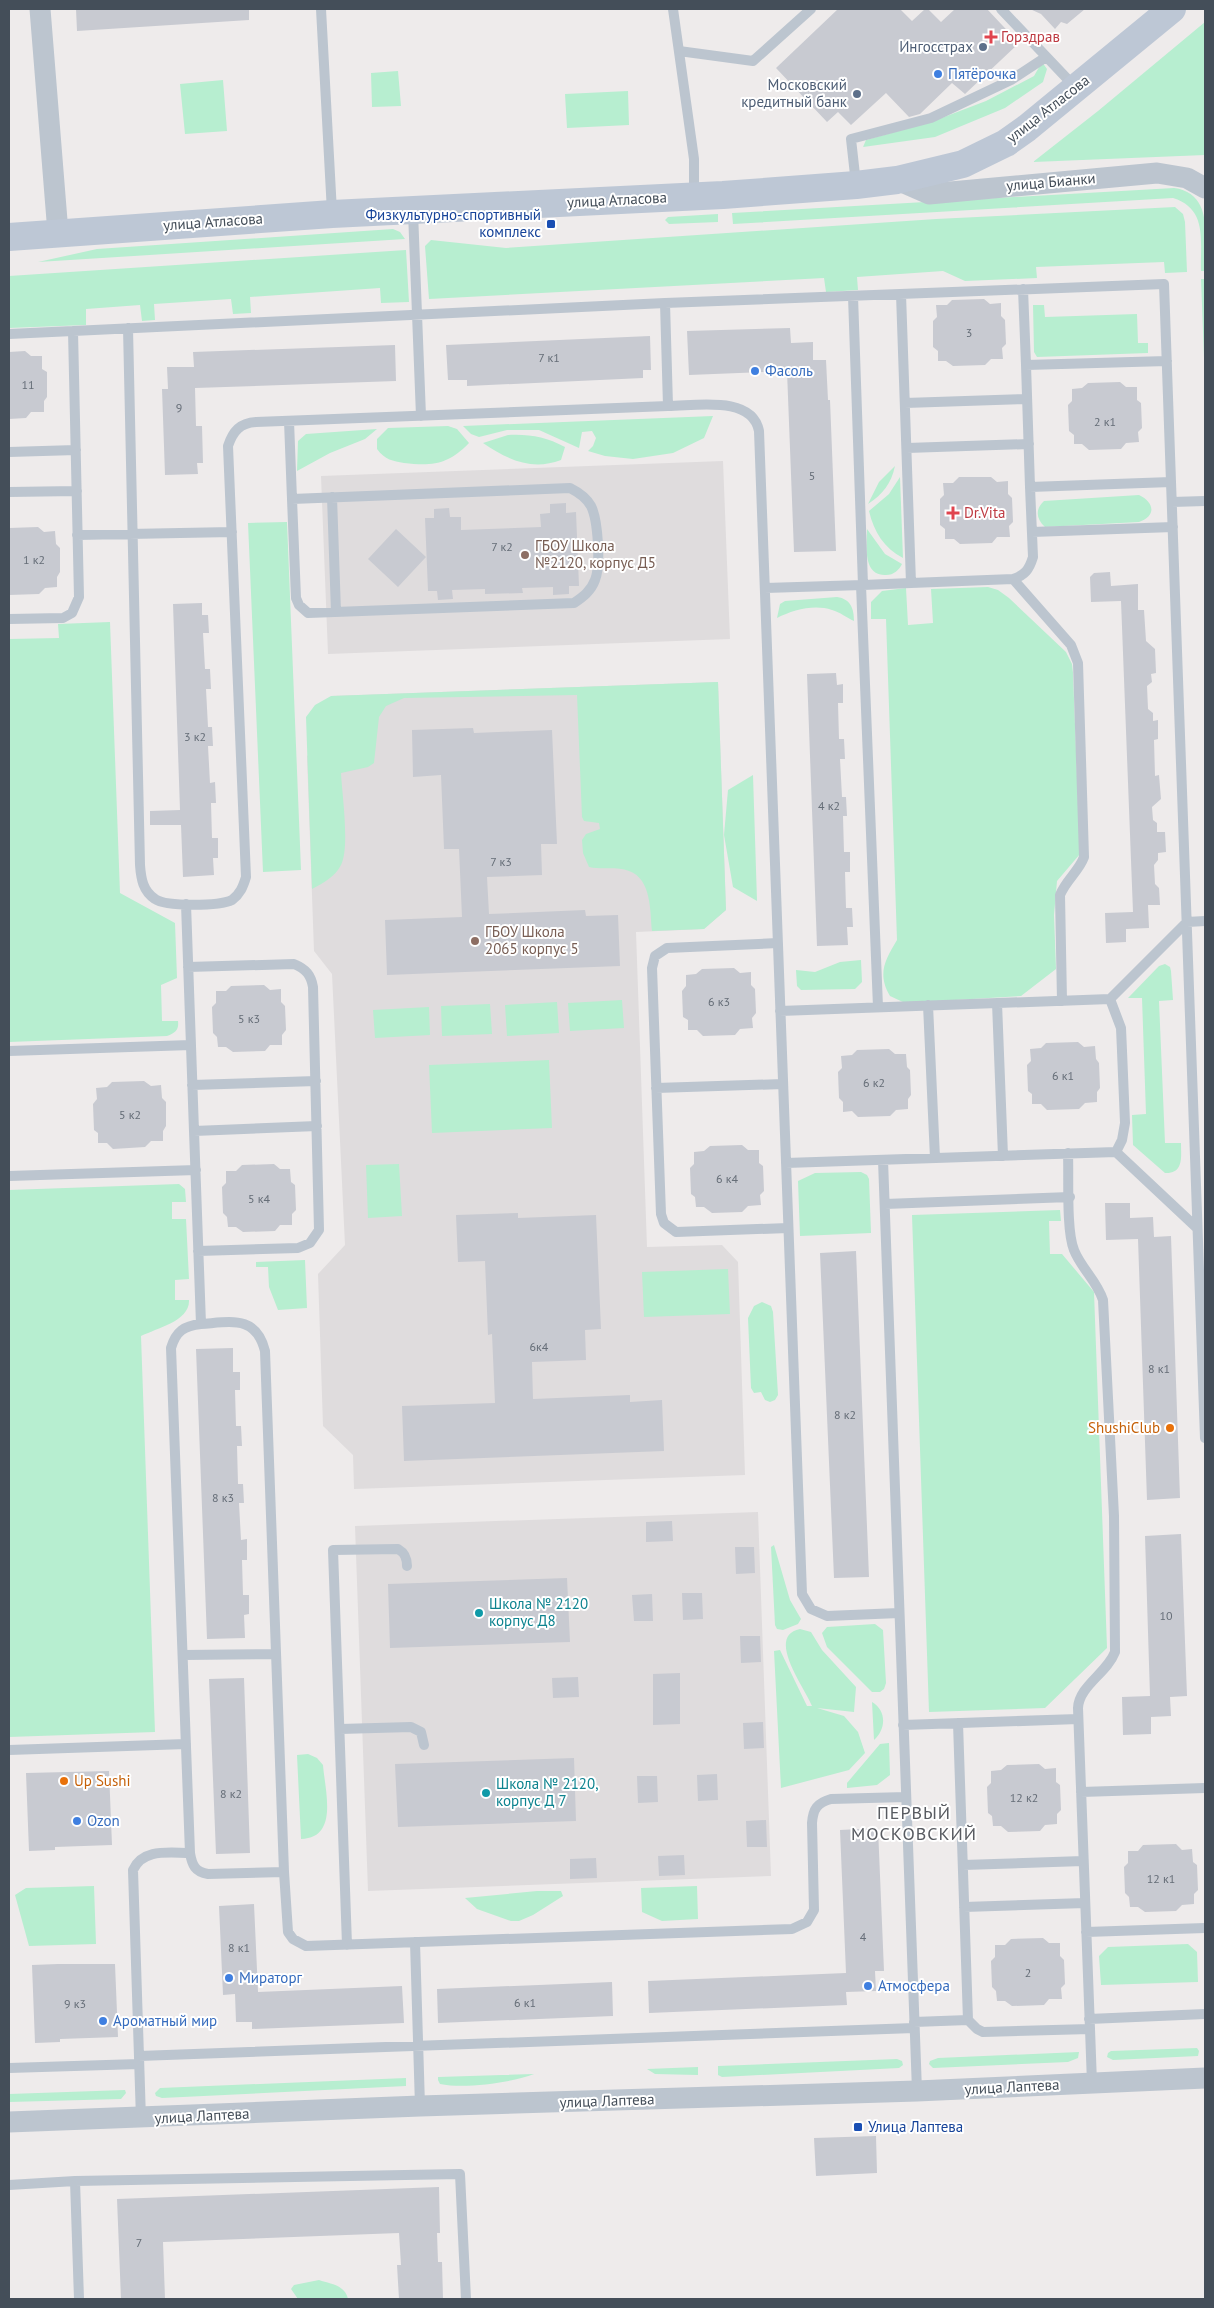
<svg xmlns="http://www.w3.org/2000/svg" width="1214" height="2308" viewBox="0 0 1214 2308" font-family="'PT Sans',sans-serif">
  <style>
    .education { fill: #dfdcdd }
    .green { fill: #b7eed0 }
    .building { fill: #c8cad1 }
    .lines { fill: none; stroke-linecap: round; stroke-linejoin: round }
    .service { stroke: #bcc5cf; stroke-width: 10 }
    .minor { stroke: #bcc5cf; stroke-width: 21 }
    .secondary { stroke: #bdc7d5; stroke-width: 28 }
    .health-dot { fill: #e0444e; stroke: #fff; stroke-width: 2 }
    .service-dot { fill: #5c6f8a; stroke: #fff; stroke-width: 2 }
    .shop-dot { fill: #3f7fe0; stroke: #fff; stroke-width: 2 }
    .transit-dot { fill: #1a4fb4; stroke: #fff; stroke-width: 2 }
    .education-dot { fill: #8d6e63; stroke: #fff; stroke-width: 2 }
    .food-dot { fill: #e8710a; stroke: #fff; stroke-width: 2 }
    .culture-dot { fill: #0f9aa8; stroke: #fff; stroke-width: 2 }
    .labels { text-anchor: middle; stroke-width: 4; stroke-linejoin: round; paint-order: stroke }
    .number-label { font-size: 12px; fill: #656d77 }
    .health-label { font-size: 15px; fill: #be3a42; stroke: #fff; text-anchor: start }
    .service-label { font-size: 15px; fill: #4e5e75; stroke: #fff; text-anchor: end }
    .shop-label { font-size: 15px; fill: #366cbe; stroke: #fff; text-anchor: start }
    .street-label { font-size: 15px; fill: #444e59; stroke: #fff }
    .transit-label { font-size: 15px; fill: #164399; stroke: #fff; text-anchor: end }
    .education-label { font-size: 15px; fill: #785e54; stroke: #fff; text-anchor: start }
    .food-label { font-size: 15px; fill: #c56008; stroke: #fff; text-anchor: end }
    .culture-label { font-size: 15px; fill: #0d838f; stroke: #fff; text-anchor: start }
    .quarter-label { font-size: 18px; letter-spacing: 1px; fill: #585b61; stroke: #fff }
  </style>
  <rect width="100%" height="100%" fill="#eeebeb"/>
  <path class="education" d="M723 461 730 639 328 654 321 476Z
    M718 682 726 910 704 929 636 932 647 1247 722 1245 738 1262 745 1475 354 1489 353 1455 323 1426 318 1274 345 1245 332 974 314 951 307 756 332 735 331 696Z
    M758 1512 771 1876 368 1891 355 1526Z"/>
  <path class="green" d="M1205 22V155L1033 162 1098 111Z
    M1042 62 1047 69 1043 82 1005 108 935 137 863 147 866 140 931 122 986 101 1034 76Z
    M398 71 401 106 372 107 371 73Z
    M223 80 227 131 185 134 180 84Z
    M628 91 629 125 567 128 565 94Z
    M1174 188C1214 193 1205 239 1205 271H1201C1200 241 1208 209 1173 198L733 224 732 213Z
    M1175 207 1183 214 1185 222 1187 272 1165 273 1164 262 1036 267 1037 278 965 281 943 271 857 277 858 290 826 292 824 278 429 299 425 246 431 240 506 248 936 219Z
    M718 214V222L669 224 665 220 668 217Z
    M393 229 400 232 405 239 38 262 97 249Z
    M406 250 409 302 381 303 380 288 250 297 251 313 233 314 231 299 154 304 155 320 142 321 140 305 86 309V325L9 328V276Z
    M1201 279H1205V384Z
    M1033 305H1044L1045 317 1137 314 1138 343H1148V353L1037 357 1034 352Z
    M713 416 704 438 673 453 633 459 605 456 588 451 593 446 596 438 592 431 582 432 579 448 539 430H507L479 437 471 434 463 426Z
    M448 426 457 429 469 443C448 465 432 466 404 463 393 461 385 460 377 449V439L388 428Z
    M377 429 365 439 330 453 297 471 298 441 306 434Z
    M508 435C530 434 546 437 565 447L561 460C532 471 508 460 483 443Z
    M895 466C891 484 883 494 868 504L879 482Z
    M900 477 903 558C884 548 874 532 869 511L889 494Z
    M1139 495C1154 502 1157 516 1139 522L1045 527C1036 519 1035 509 1044 501Z
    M287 522 301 870 263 872 248 523Z
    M867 529 885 554 902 564C899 570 894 575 886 575 862 576 867 545 867 529Z
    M988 587 998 590 1009 598 1066 652 1072 664 1073 673 1080 854 1057 881 1054 915 1056 969 1021 996 905 1003 890 996C877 974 885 960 897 940L886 619H871V602L882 591 906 588 908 625 933 623 931 589Z
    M837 597C851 599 854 609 854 621 847 618 840 612 832 610 814 604 793 610 777 618L780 604 785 601Z
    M110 622 120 893 175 923 177 978 161 985 162 1021H178C179 1029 176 1033 167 1036L9 1042V639L59 638 58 624Z
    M718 682 726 910 704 929 652 931C650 912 652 879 629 871 617 866 602 870 589 867L583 853 582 840 586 834 600 829 599 823 584 821 582 817 577 695 404 698 386 706 379 717 374 763 368 767 341 773C342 793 350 848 341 865 335 877 323 883 312 889L306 717 315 705 331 696Z
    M753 775 757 901 733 887 724 835 728 790Z
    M861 960 862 982 855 989 801 990 797 986 796 970 815 972 840 962Z
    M1165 964 1170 967 1171 971 1173 1000 1159 1001 1165 1143H1181C1181 1157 1184 1174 1165 1173L1133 1145 1132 1115 1146 1114 1142 998H1128L1159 966Z
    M622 1000 624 1028 570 1031 568 1003Z
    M557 1002 559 1033 507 1036 505 1005Z
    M490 1004 492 1034 442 1036 441 1006Z
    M429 1007 430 1035 375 1038 373 1010Z
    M549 1060 552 1128 432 1133 429 1065Z
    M399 1164 402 1216 368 1218 366 1165Z
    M861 1172 867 1175 869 1179 871 1233 800 1236 798 1181 815 1173Z
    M179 1184 185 1189 186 1202H172V1219H186L189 1279 175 1280V1300H189C190 1321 157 1328 141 1336L155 1732 9 1737V1190Z
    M1060 1210 1061 1221H1049L1050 1254H1062L1094 1292 1107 1648 1045 1708 929 1712 912 1215Z
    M305 1260 307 1308 278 1310 269 1287 268 1267H256V1262Z
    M728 1269 730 1314 644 1317 642 1272Z
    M762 1302 771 1306 773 1312 778 1395 775 1400 770 1402 765 1400 761 1392 754 1393 751 1388 748 1318 754 1306Z
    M774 1545 790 1600 801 1619 798 1624 783 1630 777 1629 775 1625 771 1547Z
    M875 1624 883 1630 886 1683 884 1689 880 1692H872L827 1647 822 1633 827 1627Z
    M800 1629 811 1632 822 1650 856 1687 854 1712 817 1708 844 1716 858 1732 865 1753 849 1770 781 1788 774 1651 780 1650 807 1706H812C805 1688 765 1636 800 1629Z
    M872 1702C887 1711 886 1729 874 1740Z
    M889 1743 890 1775 877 1785 847 1788V1783L880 1744Z
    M308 1754 317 1758 323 1765C325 1791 339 1838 301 1839L297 1755Z
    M94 1886 96 1944 29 1946 15 1895 26 1888Z
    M697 1886 698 1919 662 1921 642 1912 641 1888Z
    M537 1891H561L563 1896 533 1915 519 1921H511L477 1909 465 1898Z
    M1188 1944 1197 1952 1198 1982 1101 1985 1099 1956 1108 1947Z
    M1197 2048 1199 2051 1198 2056 1113 2060 1107 2057 1108 2053 1111 2051Z
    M1079 2052 1078 2058 1068 2062 933 2068 929 2064 930 2061 938 2058Z
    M897 2059 902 2061 903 2065 899 2068 722 2077 718 2075V2066Z
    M698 2067V2075L655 2074 647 2069Z
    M534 2074C511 2083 464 2089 440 2084L438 2080V2077Z
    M406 2078V2086L162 2098 156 2096 155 2093 160 2088Z
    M125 2090 126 2093 121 2099 9 2102V2094Z
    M319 2280C331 2284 345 2285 348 2299H298L291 2289 294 2285Z"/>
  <path class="building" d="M76 9H249V20L77 31Z
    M838 9H900L912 21 925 9H928L941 22 955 9H987L1019 43 965 94 952 83 920 114 909 117 886 93 851 125 838 112 827 122 776 68Z
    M1030 9H1085L1067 24 1061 22 1055 29 1041 14Z
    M984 299 990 304 1001 303V316L1005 320 1006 344 1002 348 1003 359H991L985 365 953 366 946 361H938V351L933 347V321L937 317 936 305H947L952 300Z
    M790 328 791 343 813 342V360H826L828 400H830L836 551 794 552 787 371 689 375 687 331Z
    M650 336 651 370H643V378L467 386V380H448L446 345Z
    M395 345 396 381 195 388 196 426H202L203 463H197L198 474 165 475 162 389H168L167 367H194L193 352Z
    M25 351 31 356H42V369L47 372V397L44 401V412H31L26 418 9 419V352Z
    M1120 382 1126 387H1137V400L1141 403 1142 428 1138 432 1139 442 1126 443 1121 449 1089 450 1082 444H1074V435L1069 431 1068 405 1072 401V389L1082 388 1088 383Z
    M959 477H991L997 482 1008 481V494L1012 498 1013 522 1009 526 1010 537H997L992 543 960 544 954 539H945V529L940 525V499L944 495 943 483H953Z
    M566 503V513L576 512 579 586H569V594L553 595V587L522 588 523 593 485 594V589L452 590 453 599 438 600 437 591H428L425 518H434V509L449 508 450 517H461V530L541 527 540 514 550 513V504Z
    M38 527 44 532 55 531 56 544 60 548V572L57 577V587L45 588 39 594 9 595V528Z
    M396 529 426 557 398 587 368 559Z
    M1110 572 1111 586 1138 584V610H1144L1146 641 1155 649 1156 673 1151 674 1152 682 1147 686 1148 709 1153 713V721L1158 720V739L1154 740 1155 776 1159 775 1161 799 1152 807 1153 820 1157 823V832H1165L1166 852 1158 853V860L1154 865 1155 884 1159 888 1160 905H1148L1149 928 1126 929V942L1106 943 1105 913 1133 912 1121 601 1091 602 1090 577 1094 573Z
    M202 603V615H208L209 633H203L205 669H210L211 689H206L208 727H212L213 746H208L210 783 215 782 216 803H211L212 838H218V858H213L214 875 183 877 181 825H150V811L180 810 173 604Z
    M836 673 837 685 843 684V703H838L839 739H844L845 759H840L842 797H846L847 816H843L844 852H850V872H845L846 908H852L853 927H847L848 945 817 946 807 674Z
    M473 728 474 733 552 730 557 844H541L542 875 487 877 489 914 585 910 586 916 618 915 620 966 387 975 385 920 462 917 459 849H444L441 775 413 777 412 730Z
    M734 968 740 973 751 972V985L755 989 756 1013 752 1018 753 1028 740 1029 735 1035 703 1036 697 1030H688V1020L683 1017 682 991 686 986V975L696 974 702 969Z
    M264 985 270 990 281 989V1002L285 1006 286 1030 282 1035V1045H270L265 1051 233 1052 226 1047H218L217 1037 213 1033 212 1007 216 1003V991H226L231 986Z
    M1078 1042 1084 1047 1095 1046 1096 1059 1099 1063 1100 1088 1097 1092V1102L1085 1103 1079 1109 1047 1110 1041 1104H1032V1094L1028 1091 1027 1065 1031 1061 1030 1049 1041 1048 1046 1043Z
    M889 1049 895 1054H906L907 1067 910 1070 911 1095 908 1099V1109L896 1110 890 1116 858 1117 852 1111 843 1112V1102L839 1098 838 1072 842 1068 841 1056 852 1055 857 1050Z
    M144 1081 151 1086 161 1085 162 1098 166 1102V1126L163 1131V1141H151L145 1147 113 1149 107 1143H98V1133L94 1130 93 1104 97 1099 96 1088 107 1087 112 1082Z
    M742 1145 748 1150H759V1163L763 1166 764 1191 760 1195 761 1205 748 1206 742 1212 712 1213 704 1207H696L695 1197 691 1194 690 1168 694 1164V1152L704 1151 710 1146Z
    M274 1164 280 1169H290L291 1182 295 1185 296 1210 292 1214V1225H280L275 1231 243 1232 236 1227H228L227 1217 223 1213 222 1187 226 1183V1171H236L242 1165Z
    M1105 1203H1130V1218L1153 1217 1154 1237 1171 1236 1180 1498 1147 1500 1138 1239 1106 1240Z
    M518 1213V1218L596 1215 601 1329 585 1330 586 1360 532 1362 533 1399 630 1395V1402L662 1400 664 1451 404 1461 402 1406 495 1403 492 1334 488 1335 485 1261 458 1262 456 1215Z
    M856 1251 869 1577 834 1578 820 1253Z
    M233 1348V1372H240V1390H235L236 1426H241L242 1446H237L238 1484H243L244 1503H239L241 1540 247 1539V1560H242L243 1595H249V1614L244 1615 245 1638 207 1639 196 1349Z
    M672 1521 673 1541 646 1542V1522Z
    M1181 1534 1187 1696 1170 1697 1171 1716 1151 1717V1734L1123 1735 1122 1697 1150 1696 1145 1536Z
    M735 1547H754L755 1573 736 1574Z
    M567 1578 570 1642 390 1648 388 1584Z
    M682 1593H702L703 1619 683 1620Z
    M652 1594 653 1621H634L632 1595Z
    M740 1636H760L761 1662 741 1663Z
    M680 1673V1724L653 1725V1674Z
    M578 1677 579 1697 553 1698 552 1678Z
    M244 1678 250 1853 216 1854 209 1679Z
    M763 1722 764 1748 744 1749 743 1723Z
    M574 1758 576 1821 398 1827 395 1764Z
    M1039 1764 1045 1769 1056 1768V1782L1060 1785 1061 1810 1057 1814V1824L1045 1825 1040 1831 1008 1832 1001 1826H993L992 1816 988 1813 987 1787 991 1783V1771L1001 1770 1007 1765Z
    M109 1771 112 1845 55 1847V1850L29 1851 26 1773Z
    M717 1774 718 1800 698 1801 697 1775Z
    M637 1776H657L658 1802 638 1803Z
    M766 1820 767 1847H747L746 1821Z
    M878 1828 884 1971H875L876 1991 846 1992 847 2005 649 2013 648 1981 846 1973 840 1830Z
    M1176 1844 1182 1850 1192 1849 1193 1862 1197 1865 1198 1890 1194 1894V1904L1182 1905 1176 1911 1145 1912 1138 1907H1130L1129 1897 1125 1893 1124 1867 1128 1863V1851H1138L1143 1845Z
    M684 1855 685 1875 659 1876 658 1856Z
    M596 1858 597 1878 570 1879V1859Z
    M254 1904 258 1992 402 1986 404 2023 252 2029V2022H236L235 1994 223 1995 219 1906Z
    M1043 1938 1049 1943H1060V1956L1064 1960 1065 1984 1061 1988 1062 1999H1049L1044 2005 1012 2006 1005 2001H997L996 1991 992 1987 991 1961 995 1957V1945H1005L1011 1939Z
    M58 1964H115L118 2037 60 2039V2042L35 2043 32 1965Z
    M612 1982 613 2016 438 2023 437 1989Z
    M876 2136 877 2173 816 2176 814 2138Z
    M439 2187 440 2233H437L438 2262H442L443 2299H399L397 2265H401L399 2233 163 2242 165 2299H121L117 2199Z"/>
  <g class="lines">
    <path class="service" d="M321 9 332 212
      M673 9 694 159V196
      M1001 9 1076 88
      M679 51 753 61 811 9
      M856 184 851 139 931 118 1011 80 1046 57
      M413 212 421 416
      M1023 289 1026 365
      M853 296 863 585 911 583 901 294
      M665 303 668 406C696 406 752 395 759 431L802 1594 811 1609 827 1616 899 1613
      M128 328 140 865C141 879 143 891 155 899 166 907 220 906 232 900 240 894 243 887 246 877L228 446C233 431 240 423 256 422L668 406
      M73 331 665 303 1164 284 1171 482
      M9 334 73 331 79 597 72 613 63 618 9 619
      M1167 361 1026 365 1030 487 1171 482 1205 1438
      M905 403 1027 399
      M289 421 292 499
      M907 448 1029 444
      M9 452 76 450
      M570 488C578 492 586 497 591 506 598 520 601 565 595 580 591 591 583 597 574 603L308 613 299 605 296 598 292 499Z
      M9 492 77 491
      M332 497 336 612
      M1172 502 1205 501
      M1032 532 1173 527
      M77 535 232 532
      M1013 579 1071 645 1078 663 1084 857C1079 871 1066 880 1060 895L1062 1001
      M911 583 1013 579C1025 575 1029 570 1033 557L1030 487
      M861 585 878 1007
      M765 588 863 585
      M186 904 194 1131
      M778 943 667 948 655 956 652 968 661 1214 664 1223 676 1232 788 1228
      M188 967 294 964C306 969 311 975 313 987L319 1230 310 1243 298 1248 198 1251
      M1110 999 1121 1028 1122 1051 1125 1123 1122 1140 1116 1152
      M997 1003 1003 1156
      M928 1005 935 1158
      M780 1011 1110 999 1187 922 1205 921
      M9 1051 191 1045
      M192 1085 316 1081
      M656 1088 783 1084
      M317 1126 194 1131 201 1324C184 1326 176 1331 171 1348L190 1853C192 1865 195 1872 208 1874L284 1872 288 1932 293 1939 306 1946 792 1929 807 1922 814 1910 812 1823C813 1809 817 1803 831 1799L906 1797
      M883 1160 917 2091
      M786 1163 1116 1152 1197 1228
      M9 1176 196 1170
      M885 1204 1070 1197
      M201 1324C231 1322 256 1315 265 1351L284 1872
      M183 1655 276 1654
      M903 1725 1078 1719
      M340 1729 411 1727 421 1732 424 1745
      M9 1750 186 1744
      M1081 1792 1205 1788
      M963 1865 1083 1861
      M964 1907 1085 1903
      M1086 1932 1205 1928
      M415 1942 420 2106
      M347 1945 333 1550 398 1549C405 1553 407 1558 407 1566
      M1089 2019 1205 2014
      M968 2020 977 2029 983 2032 1090 2029 1078 1708C1079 1686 1107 1673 1115 1652L1114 1516 1103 1300C1097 1281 1081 1268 1074 1250 1066 1231 1069 1176 1068 1153
      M914 2022 968 2020 958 1723
      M1090 2029 1092 2083
      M139 2056 914 2028
      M9 2068 139 2064
      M141 2119 133 1870C143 1848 169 1853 190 1853
      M75 2181 79 2299
      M9 2185 75 2181 460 2174 466 2299"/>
    <path class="minor" d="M40 9 58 233
      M897 180 929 194 1157 173 1187 178 1205 188
      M9 2122 420 2106 917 2091 1205 2078"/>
    <path class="secondary" d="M9 237 332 214 723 195 856 185 897 180 963 164 1006 143 1027 128 1172 9"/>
  </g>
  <g class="health-dot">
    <path d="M988.5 29.5h5v5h5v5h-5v5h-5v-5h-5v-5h5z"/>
    <path d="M950.5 505.5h5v5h5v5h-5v5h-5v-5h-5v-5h5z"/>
  </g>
  <g class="service-dot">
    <circle cx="983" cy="47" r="5"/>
    <circle cx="857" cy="94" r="5"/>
  </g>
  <g class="shop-dot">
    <circle cx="938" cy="74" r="5"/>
    <circle cx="755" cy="371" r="5"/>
    <circle cx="77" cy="1821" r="5"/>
    <circle cx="229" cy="1978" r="5"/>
    <circle cx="868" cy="1986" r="5"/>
    <circle cx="103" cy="2021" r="5"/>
  </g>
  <g class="transit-dot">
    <rect x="546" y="219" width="10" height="10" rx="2.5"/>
    <rect x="853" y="2122" width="10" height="10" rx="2.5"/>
  </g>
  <g class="education-dot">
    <circle cx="525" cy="555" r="5"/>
    <circle cx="475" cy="941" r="5"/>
  </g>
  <g class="food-dot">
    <circle cx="1170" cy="1428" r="5"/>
    <circle cx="64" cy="1781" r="5"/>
  </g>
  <g class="culture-dot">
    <circle cx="479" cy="1613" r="5"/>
    <circle cx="486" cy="1793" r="5"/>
  </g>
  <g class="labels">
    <g class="number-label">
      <text x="969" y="337">3</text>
      <text x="549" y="362">7 к1</text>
      <text x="28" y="389">11</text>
      <text x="179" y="412">9</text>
      <text x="1105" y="426">2 к1</text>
      <text x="812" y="480">5</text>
      <text x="502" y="551">7 к2</text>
      <text x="34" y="564">1 к2</text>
      <text x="195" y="741">3 к2</text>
      <text x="829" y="810">4 к2</text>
      <text x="501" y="866">7 к3</text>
      <text x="719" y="1006">6 к3</text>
      <text x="249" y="1023">5 к3</text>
      <text x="1063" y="1080">6 к1</text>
      <text x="874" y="1087">6 к2</text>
      <text x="130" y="1119">5 к2</text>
      <text x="727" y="1183">6 к4</text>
      <text x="259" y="1203">5 к4</text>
      <text x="539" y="1351">6к4</text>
      <text x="1159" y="1373">8 к1</text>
      <text x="845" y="1419">8 к2</text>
      <text x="223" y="1502">8 к3</text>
      <text x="1166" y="1620">10</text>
      <text x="231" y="1798">8 к2</text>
      <text x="1024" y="1802">12 к2</text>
      <text x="1161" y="1883">12 к1</text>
      <text x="863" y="1941">4</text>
      <text x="239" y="1952">8 к1</text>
      <text x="1028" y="1977">2</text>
      <text x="525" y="2007">6 к1</text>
      <text x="75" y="2008">9 к3</text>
      <text x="139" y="2247">7</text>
    </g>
    <g class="health-label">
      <text x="1001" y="42">Горздрав</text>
      <text x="964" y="518">Dr.Vita</text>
    </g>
    <g class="service-label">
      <text x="973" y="52">Ингосстрах</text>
      <text x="847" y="90">Московский<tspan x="847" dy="17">кредитный банк</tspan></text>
    </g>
    <g class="shop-label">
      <text x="948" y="79">Пятёрочка</text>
      <text x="765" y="376">Фасоль</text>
      <text x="87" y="1826">Ozon</text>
      <text x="239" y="1983">Мираторг</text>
      <text x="878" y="1991">Атмосфера</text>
      <text x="113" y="2026">Ароматный мир</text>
    </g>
    <g class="street-label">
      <text transform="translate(1048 109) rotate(-38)" y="5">улица Атласова</text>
      <text transform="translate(1051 182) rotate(-5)" y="5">улица Бианки</text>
      <text transform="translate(617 200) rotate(-3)" y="5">улица Атласова</text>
      <text transform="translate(213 222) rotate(-4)" y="5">улица Атласова</text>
      <text transform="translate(1012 2087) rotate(-3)" y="5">улица Лаптева</text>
      <text transform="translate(607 2101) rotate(-2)" y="5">улица Лаптева</text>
      <text transform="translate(202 2116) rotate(-3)" y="5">улица Лаптева</text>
    </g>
    <g class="transit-label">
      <text x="541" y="220">Физкультурно-спортивный<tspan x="541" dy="17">комплекс</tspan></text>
      <text x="868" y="2132" text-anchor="start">Улица Лаптева</text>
    </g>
    <g class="education-label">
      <text x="535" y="551">ГБОУ Школа<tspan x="535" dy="17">№2120, корпус Д5</tspan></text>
      <text x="485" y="937">ГБОУ Школа<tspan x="485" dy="17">2065 корпус 5</tspan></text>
    </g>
    <g class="food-label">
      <text x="1160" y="1433">ShushiClub</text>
      <text x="74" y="1786" text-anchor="start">Up Sushi</text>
    </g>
    <g class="culture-label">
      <text x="489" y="1609">Школа № 2120<tspan x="489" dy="17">корпус Д8</tspan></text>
      <text x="496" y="1789">Школа № 2120,<tspan x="496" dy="17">корпус Д 7</tspan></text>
    </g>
    <g class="quarter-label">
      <text x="914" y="1819">ПЕРВЫЙ<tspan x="914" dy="21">МОСКОВСКИЙ</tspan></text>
    </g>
  </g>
  <rect width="1214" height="2308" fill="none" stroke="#444e59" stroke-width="20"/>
</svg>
